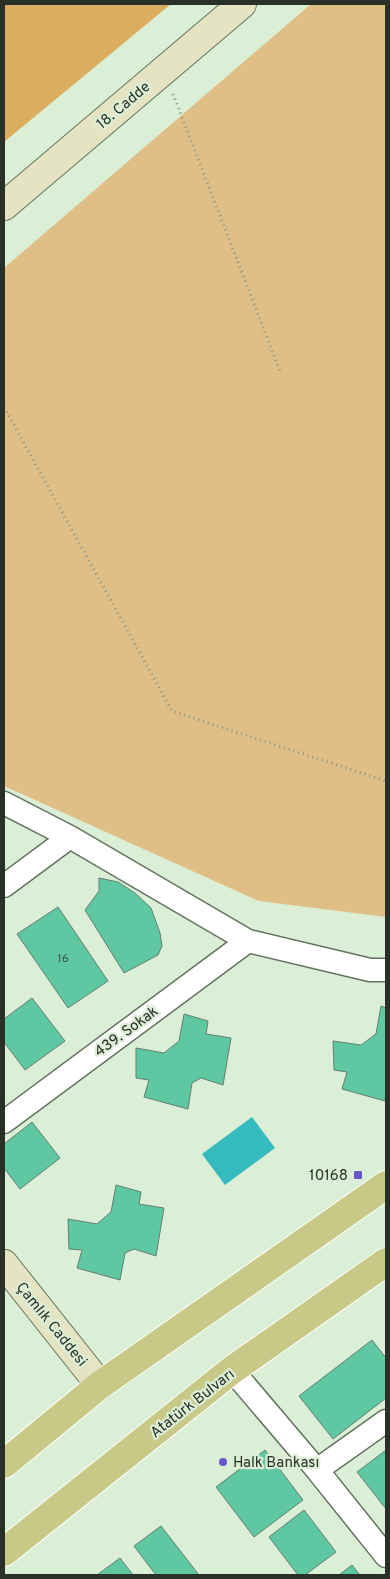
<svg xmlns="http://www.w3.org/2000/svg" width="390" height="1579" viewBox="0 0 390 1579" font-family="Overpass,sans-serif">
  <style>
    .green { fill: #e0bf87 }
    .forest { fill: #dbae5f }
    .water { fill: #35babe }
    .building { fill: #60c7a3; stroke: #627f73 }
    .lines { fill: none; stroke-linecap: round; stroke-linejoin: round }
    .street-casing { stroke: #62735e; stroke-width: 25 }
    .secondary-casing { stroke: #62735e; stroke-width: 30 }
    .primary-casing { stroke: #fff; stroke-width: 30 }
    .path { stroke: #889685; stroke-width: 3; stroke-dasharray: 1 4; stroke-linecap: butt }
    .street { stroke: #fff; stroke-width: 22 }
    .secondary { stroke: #e4e4c2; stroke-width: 28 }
    .primary { stroke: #c8c986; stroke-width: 28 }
    .poi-dot { fill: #6653cd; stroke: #dbeed6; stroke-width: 2 }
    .labels { text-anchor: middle; stroke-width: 4.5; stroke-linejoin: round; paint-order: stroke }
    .number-label { font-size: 12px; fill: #375646 }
    .street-label { font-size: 15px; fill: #293027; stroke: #dbeed6 }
    .poi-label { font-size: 15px; fill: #293027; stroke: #dbeed6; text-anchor: end }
  </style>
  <rect width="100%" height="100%" fill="#dbeed6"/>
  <path class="green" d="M311 4H386V917L259 901 4 786V268Z"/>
  <path class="forest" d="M4 4H171L4 142Z"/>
  <path class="water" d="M252 1117 275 1148 225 1185 202 1154Z"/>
  <path class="building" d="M99 878 118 882 135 893 151 908 160 933 162 946 158 955 124 973 85 910 99 891Z
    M58 907 108 981 68 1008 17 934Z
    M32 998 65 1041 25 1070 4 1042V1019Z
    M381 1006 386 1008V1094L385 1101 342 1089 347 1072 334 1070 333 1041 361 1045 376 1034Z
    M184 1014 208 1021 206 1034 231 1038 223 1085 201 1078 192 1083 188 1109 144 1097 149 1080 136 1078V1048L164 1053 179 1041Z
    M32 1122 60 1158 20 1189 4 1168V1144Z
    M116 1185 141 1192 139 1204 164 1208 156 1256 134 1249 125 1253 120 1280 77 1268 82 1250 69 1249 68 1219 97 1224 111 1212Z
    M372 1340 386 1358V1398L333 1439 299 1396Z
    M265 1450 303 1500 254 1537 216 1487Z
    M386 1450V1509L357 1472Z
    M304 1510 336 1552 305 1575H298L269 1537Z
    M161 1526 199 1575H156L134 1546Z
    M120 1558 133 1575H97Z
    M352 1565 360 1575H339Z"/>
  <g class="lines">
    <g class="street-casing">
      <path id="street" d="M4 803 70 837 248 941 370 970H386
        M4 886 70 837
        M4 1122 248 941
        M232 1370 317 1470 386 1556
        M317 1470 386 1421"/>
    </g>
    <g class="secondary-casing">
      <path id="secondary" d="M4 206 242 4
        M4 1264 100 1385"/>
    </g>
    <g class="primary-casing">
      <path id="primary" d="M4 1464 100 1385 386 1185
        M4 1552 232 1370 386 1262"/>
    </g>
    <path class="path" d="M173 94 280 371
      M4 407 172 711 386 781"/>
    <use href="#street" class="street"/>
    <use href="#secondary" class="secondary"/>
    <use href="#primary" class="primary"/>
  </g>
  <g class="poi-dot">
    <rect x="353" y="1170" width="10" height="10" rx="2.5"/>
    <circle cx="223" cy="1462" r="5"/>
  </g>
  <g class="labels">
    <g class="number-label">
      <text x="63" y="962">16</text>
    </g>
    <g class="street-label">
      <text transform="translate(123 105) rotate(-40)" y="5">18. Cadde</text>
      <text transform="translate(126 1031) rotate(-36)" y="5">439. Sokak</text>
      <text transform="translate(52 1324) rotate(51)" y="5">Çamlık Caddesi</text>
      <text transform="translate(192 1403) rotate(-38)" y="5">Atatürk Bulvarı</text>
    </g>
    <g class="poi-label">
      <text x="348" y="1180">10168</text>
      <text x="233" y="1467" text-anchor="start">Halk Bankası</text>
    </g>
  </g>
  <rect width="390" height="1579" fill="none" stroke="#293027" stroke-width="10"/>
</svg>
